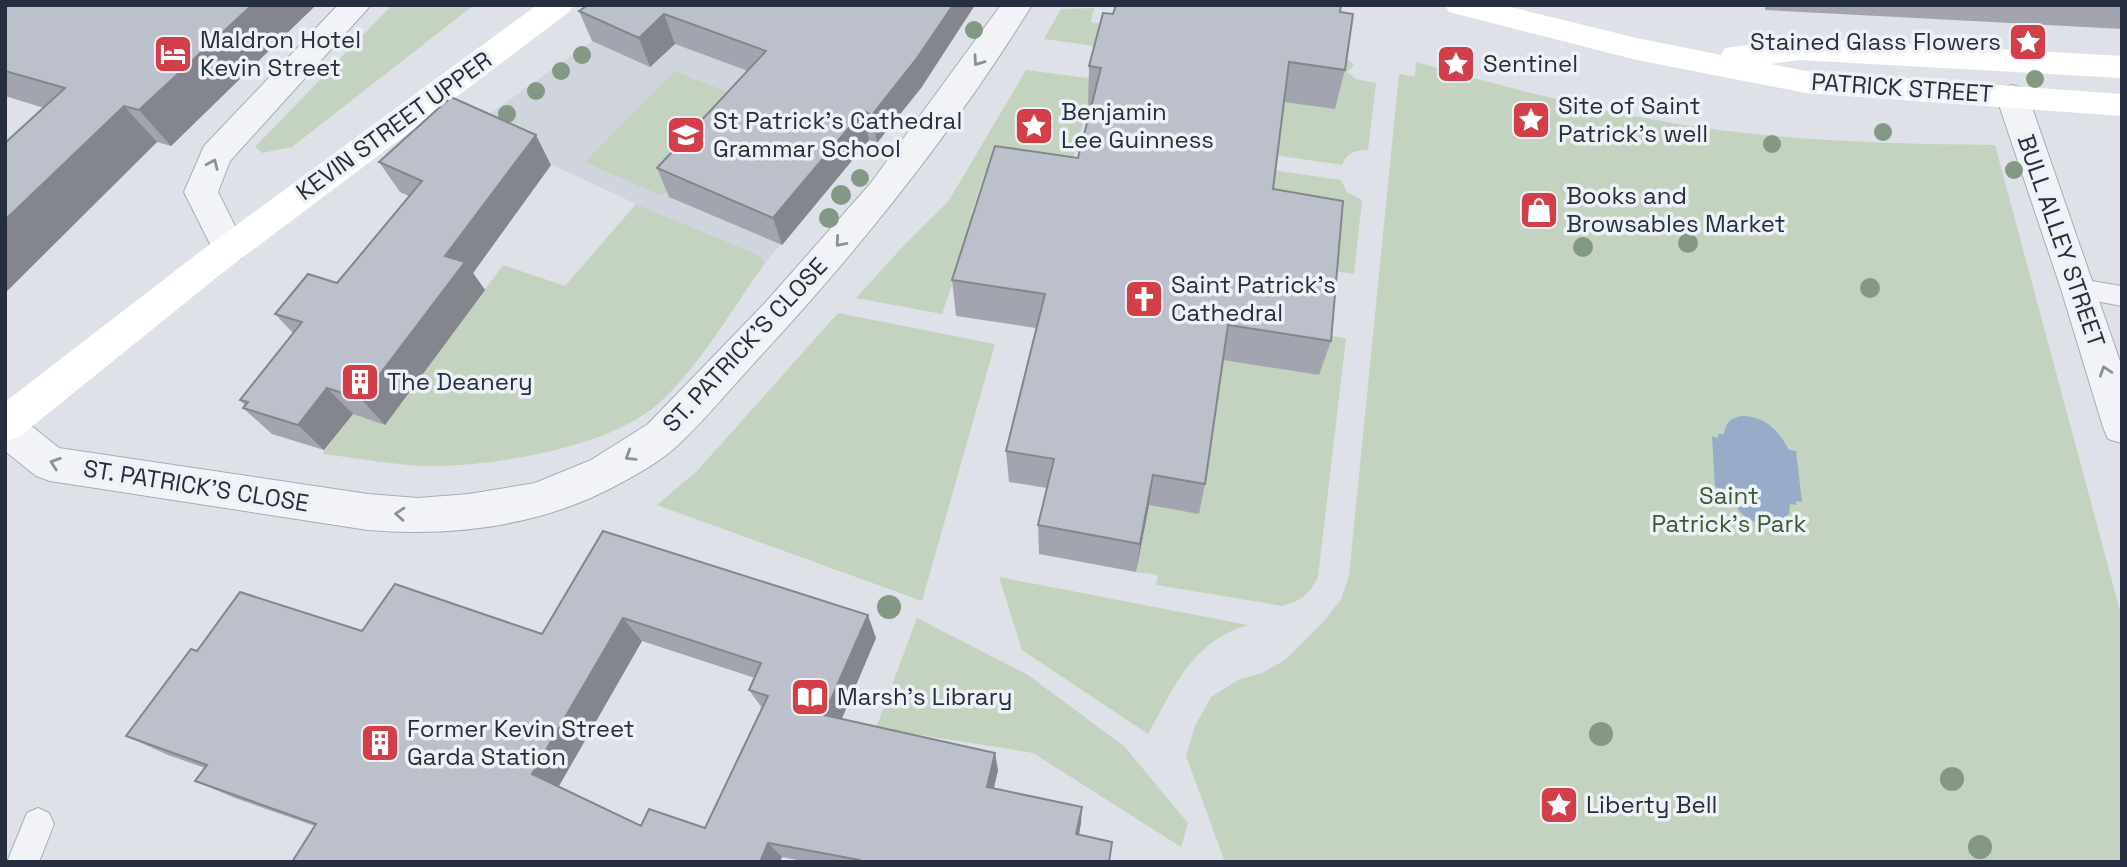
<svg xmlns="http://www.w3.org/2000/svg" width="2127" height="867" viewBox="0 0 2127 867" font-family="'Space Grotesk',sans-serif">
  <style>
    .built { fill: #d0d4dd }
    .green { fill: #c3d3bf }
    .water { fill: #98acca }
    .lines { fill: none; stroke-linecap: round; stroke-linejoin: round }
    .service-casing { stroke: #a7acb6; stroke-width: 2 }
    .minor-casing { stroke: #a7acb6; stroke-width: 2 }
    .tertiary-casing { stroke: #a7acb6; stroke-width: 2 }
    .service { fill: #f1f3f7; fill-rule: evenodd }
    .minor { fill: #f1f3f7; fill-rule: evenodd }
    .tertiary { fill: #f1f3f7; fill-rule: evenodd }
    .secondary { fill: #fff; fill-rule: evenodd }
    .tree { fill: #839885 }
    .wall { fill: #a2a5af; fill-rule: evenodd }
    .shaded-wall { fill: #84868e }
    .building { fill: #bcc0cb; stroke: #84868e; stroke-width: 2; fill-rule: evenodd }
    .oneway { stroke: #8c909c }
    .labels { text-anchor: middle; stroke-width: 7; stroke-linejoin: round; paint-order: stroke }
    .poi-label { font-size: 24px; fill: #272e40; stroke: #eef1f6; text-anchor: start }
    .street-label { font-size: 24px; fill: #272e40; stroke: #eef1f6 }
    .park-label { font-size: 24px; fill: #385c34; stroke: #eef1f6 }
  </style>
  <rect width="100%" height="100%" fill="#dee2e8"/>
  <path class="built" d="M622 20 924 78 918 91 877 143 853 159 765 263 761 256 636 204 471 127Z"/>
  <path class="green" d="M392 5H474L292 147 262 153 255 147Z
    M1094 8 1091 22 1116 26 1109 48 1044 39 1061 9Z
    M1343 54 1354 65 1347 72 1356 79 1376 83 1368 150C1356 150 1346 153 1342 165L1274 155 1266 98Z
    M1416 62C1518 91 1623 118 1728 131 1817 142 1906 144 1995 145L2122 618V862H1225L1186 756 1195 726 1211 697 1238 680 1262 673 1285 660 1325 620 1341 599 1349 576 1399 74 1415 77Z
    M1026 70 1095 79 1067 182 986 170 971 214 976 215 942 314 856 298 908 241 948 202Z
    M674 71 750 101 662 196 585 162Z
    M1272 170 1341 180 1347 192 1362 200 1354 274 1329 270 1253 176Z
    M636 204 761 256 765 263C732 309 699 367 658 404 608 447 504 464 440 466 403 467 359 458 322 454L353 414 385 424 503 265 565 286Z
    M838 313 995 344 922 601 657 505 697 471Z
    M1324 335 1346 338 1318 577C1309 595 1301 601 1282 606L1156 585 1158 575 1136 572 1149 505 1221 359 1319 375Z
    M999 577 1248 625C1192 641 1175 686 1148 734L1022 650Z
    M917 618 1028 675 1125 747 1188 823 1181 847 1033 753 876 728Z"/>
  <path class="water" d="M1741 416C1766 416 1779 431 1789 450L1796 451 1802 502 1796 501V505L1790 504 1789 514 1773 525C1731 524 1737 491 1715 487L1712 436 1718 438V434H1724C1726 423 1729 419 1741 416Z"/>
  <g class="lines">
    <g class="service-casing">
      <path id="service" d="M2079 279 2122 286V306L2070 296 2067 289 2070 282Z
        M38 808 49 813 54 824 39 862H7L27 813Z"/>
    </g>
    <g class="minor-casing">
      <path id="minor" d="M1001 5H1032C953 133 858 251 756 361 730 389 705 420 677 446 662 460 638 474 619 484 542 526 454 537 368 530L50 481 36 476 5 451V412L19 416 59 448 368 494 418 498 469 494 535 483 591 460 648 424 764 304 870 184Z"/>
    </g>
    <g class="tertiary-casing">
      <path id="tertiary" d="M338 5H371L230 161 218 192 246 248 241 258 229 262 217 258 184 192 204 146Z
        M2012 85 2023 88 2028 96 2122 367V443L2108 439 2103 427 2061 289 1996 96 2001 88Z"/>
    </g>
    <use href="#service" class="service"/>
    <use href="#minor" class="minor"/>
    <use href="#tertiary" class="tertiary"/>
    <path class="secondary" d="M537 5H573L569 12 222 273 19 437 5 441V402L197 254Z
      M1445 5H1502L1637 38 1721 55 1725 48 1799 38 2122 56V78L1799 60 1771 64 1806 71 2122 94V116L1806 93 1637 60 1449 12Z"/>
  </g>
  <g class="tree">
    <circle cx="974" cy="30" r="9"/>
    <circle cx="582" cy="55" r="9"/>
    <circle cx="561" cy="71" r="9"/>
    <circle cx="2035" cy="79" r="9"/>
    <circle cx="536" cy="91" r="9"/>
    <circle cx="507" cy="114" r="9"/>
    <circle cx="1883" cy="132" r="9"/>
    <circle cx="1772" cy="144" r="9"/>
    <circle cx="2014" cy="170" r="9"/>
    <circle cx="860" cy="178" r="9"/>
    <circle cx="841" cy="195" r="10"/>
    <circle cx="829" cy="218" r="10"/>
    <circle cx="1688" cy="243" r="10"/>
    <circle cx="1583" cy="247" r="10"/>
    <circle cx="1870" cy="288" r="10"/>
    <circle cx="889" cy="607" r="12"/>
    <circle cx="1601" cy="734" r="12"/>
    <circle cx="1952" cy="779" r="12"/>
    <circle cx="1980" cy="847" r="12"/>
  </g>
  <path class="wall" d="M5 5H316L171 146 157 142 5 293V143L44 108 5 96Z
    M588 5H975L921 88 877 143 869 140 782 245 669 197 657 168 748 71 675 44 650 67 592 41 579 11Z
    M1765 5H2122V29L1765 10Z
    M1340 12 1345 70 1335 109 1284 102 1273 189 1331 341 1319 375 1223 360 1205 484 1199 514 1149 505 1136 572 1039 554 1038 525 1047 488 1009 482 1006 451 1036 328 956 316 952 280 1078 158 1091 106 1088 105 1089 66 1113 14Z
    M379 162 551 165 473 273 485 290 385 425 353 414 324 450 272 434 243 408 245 405 240 400 293 333 275 314 337 283 409 196 400 192Z
    M603 531 876 638 841 719 998 770 994 788 1081 823 1079 835 1109 862H807L782 857 780 862H292L315 826 235 798 195 781 205 768 168 755 126 736 197 651 362 631 542 634ZM642 641 755 678 749 690 762 708 705 828 641 826 559 786Z"/>
  <path class="shaded-wall" d="M252 5H316L171 146 139 110Z
    M953 5H975L921 88 877 143 872 115Z
    M664 14 675 44 650 67 639 38Z
    M124 106 157 142 5 293V220Z
    M863 111 869 140 782 245 773 218Z
    M536 135 551 165 473 273 485 290 385 425 361 399 445 256Z
    M327 388 353 414 324 450 298 425Z
    M1153 475 1149 505 1136 572 1140 544Z
    M868 615 876 638 835 735 824 715Z
    M623 618 642 641 556 791 532 774Z
    M995 753 998 770 990 804 987 787Z
    M1082 807 1081 823 1076 849V834Z
    M768 843 782 857 780 862H760Z"/>
  <path class="building" d="M5 5H252L139 110 124 106 5 220V143L65 88 5 71Z
    M588 5H953L917 58 872 115 863 111 773 218 657 168 766 51 664 14 639 38 579 11Z
    M1116 5H1341L1340 12 1353 14 1345 70 1289 62 1273 189 1343 201 1331 341 1228 325 1205 484 1153 475 1140 544 1038 525 1054 459 1006 451 1045 294 952 280 995 146 1078 158 1101 68 1089 66 1103 13 1113 14Z
    M451 97 536 135 445 256 465 262 361 399 327 388 298 425 243 408 248 402 240 400 302 322 275 314 308 274 337 283 422 181 379 162Z
    M603 531 868 615 824 715 995 753 987 787 1082 807 1076 834 1112 842 1109 862H860V860L768 843 760 862H292L316 824 195 781 207 765 126 736 191 649 197 651 240 592 362 631 395 584 542 634ZM623 618 761 663 749 690 768 696 705 828 649 809 641 826 532 774Z"/>
  <defs><path id="oneway-chevron" d="M-2-3.5L2.5 0L-2 3.5" fill="none" stroke-width="1.6" stroke-linecap="round" stroke-linejoin="round" transform="scale(1.75)"/></defs>
  <g class="oneway">
    <use href="#oneway-chevron" transform="translate(978 61) rotate(125)"/>
    <use href="#oneway-chevron" transform="translate(213 164) rotate(-66)"/>
    <use href="#oneway-chevron" transform="translate(840 242) rotate(131)"/>
    <use href="#oneway-chevron" transform="translate(2105 371) rotate(-108)"/>
    <use href="#oneway-chevron" transform="translate(630 456) rotate(148)"/>
    <use href="#oneway-chevron" transform="translate(55 463) rotate(-161)"/>
    <use href="#oneway-chevron" transform="translate(400 514) rotate(-176)"/>
  </g>
  <defs>
    <g id="sight-square" transform="scale(2.0125)"><rect x="-9" y="-9" width="18" height="18" rx="4" fill="#d23f48" stroke="#eef1f6"/><path d="M0-6L1.8-2.2L6-1.7L2.9 1.2L3.7 5.4L0 3.3L-3.7 5.4L-2.9 1.2L-6-1.7L-1.8-2.2Z" fill="#fff"/></g>
    <g id="hotel-square" transform="scale(2.0125)"><rect x="-9" y="-9" width="18" height="18" rx="4" fill="#d23f48" stroke="#eef1f6"/><path d="M-6-4.5h1.5V1H6V5H4.5V3h-9V5H-6ZM-4 0a1.8 1.8 0 1 1 3.6 0ZM.5 0V-2.5h3Q6-2.5 6 0Z" fill="#fff"/></g>
    <g id="school-square" transform="scale(2.0125)"><rect x="-9" y="-9" width="18" height="18" rx="4" fill="#d23f48" stroke="#eef1f6"/><path d="M0-5L7-2L0 1L-7-2ZM-4 1L0 2.5L4 1V4Q0 6-4 4Z" fill="#fff"/></g>
    <g id="shop-square" transform="scale(2.0125)"><rect x="-9" y="-9" width="18" height="18" rx="4" fill="#d23f48" stroke="#eef1f6"/><path d="M-5-2.5h2.3a2.7 3.5 0 0 1 5.4 0H5L5.5 6h-11ZM-1.5-2.5h3a1.5 2.3 0 0 0-3 0Z" fill="#fff"/></g>
    <g id="church-square" transform="scale(2.0125)"><rect x="-9" y="-9" width="18" height="18" rx="4" fill="#d23f48" stroke="#eef1f6"/><path d="M-1.2-6h2.4v3.5h3.3v2.4h-3.3V6h-2.4V-.1h-3.3v-2.4h3.3Z" fill="#fff"/></g>
    <g id="building-square" transform="scale(2.0125)"><rect x="-9" y="-9" width="18" height="18" rx="4" fill="#d23f48" stroke="#eef1f6"/><path d="M-4-6H4V6H1V3H-1V6H-4ZM-2.5-4.3h1.7v1.8h-1.7ZM.8-4.3h1.7v1.8H.8ZM-2.5-1h1.7V.8h-1.7ZM.8-1h1.7V.8H.8Z" fill="#fff"/></g>
    <g id="library-square" transform="scale(2.0125)"><rect x="-9" y="-9" width="18" height="18" rx="4" fill="#d23f48" stroke="#eef1f6"/><path d="M-6-4Q-3-5.5-.7-3.5V5Q-3 3-6 4ZM6-4Q3-5.5 .7-3.5V5Q3 3 6 4Z" fill="#fff"/></g>
  </defs>
  <g fill-rule="evenodd">
    <use href="#sight-square" x="2028" y="42"/>
    <use href="#hotel-square" x="173" y="54"/>
    <use href="#sight-square" x="1456" y="64"/>
    <use href="#sight-square" x="1531" y="120"/>
    <use href="#sight-square" x="1034" y="126"/>
    <use href="#school-square" x="686" y="135"/>
    <use href="#shop-square" x="1539" y="210"/>
    <use href="#church-square" x="1144" y="299"/>
    <use href="#building-square" x="360" y="382"/>
    <use href="#library-square" x="810" y="697"/>
    <use href="#building-square" x="380" y="743"/>
    <use href="#sight-square" x="1559" y="805"/>
  </g>
  <g class="labels">
    <g class="poi-label">
      <text x="200" y="48">Maldron Hotel<tspan x="200" dy="28">Kevin Street</tspan></text>
      <text x="2001" y="50" text-anchor="end">Stained Glass Flowers</text>
      <text x="1483" y="72">Sentinel</text>
      <text x="1558" y="114">Site of Saint<tspan x="1558" dy="28">Patrick's well</tspan></text>
      <text x="1061" y="120">Benjamin<tspan x="1061" dy="28">Lee Guinness</tspan></text>
      <text x="713" y="129">St Patrick's Cathedral<tspan x="713" dy="28">Grammar School</tspan></text>
      <text x="1566" y="204">Books and<tspan x="1566" dy="28">Browsables Market</tspan></text>
      <text x="1171" y="293">Saint Patrick's<tspan x="1171" dy="28">Cathedral</tspan></text>
      <text x="387" y="390">The Deanery</text>
      <text x="837" y="705">Marsh's Library</text>
      <text x="407" y="737">Former Kevin Street<tspan x="407" dy="28">Garda Station</tspan></text>
      <text x="1586" y="813">Liberty Bell</text>
    </g>
    <g class="street-label">
      <text transform="translate(1902 88) rotate(4)" y="8">PATRICK STREET</text>
      <text transform="translate(394 126) rotate(-36)" y="8">KEVIN STREET UPPER</text>
      <text transform="translate(2061 241) rotate(71)" y="8">BULL ALLEY STREET</text>
      <text transform="translate(745 345) rotate(-47)" y="8">ST. PATRICK'S CLOSE</text>
      <text transform="translate(196 486) rotate(9)" y="8">ST. PATRICK'S CLOSE</text>
    </g>
    <g class="park-label">
      <text x="1729" y="504">Saint<tspan x="1729" dy="28">Patrick's Park</tspan></text>
    </g>
  </g>
  <rect width="2127" height="867" fill="none" stroke="#272e40" stroke-width="14"/>
</svg>
